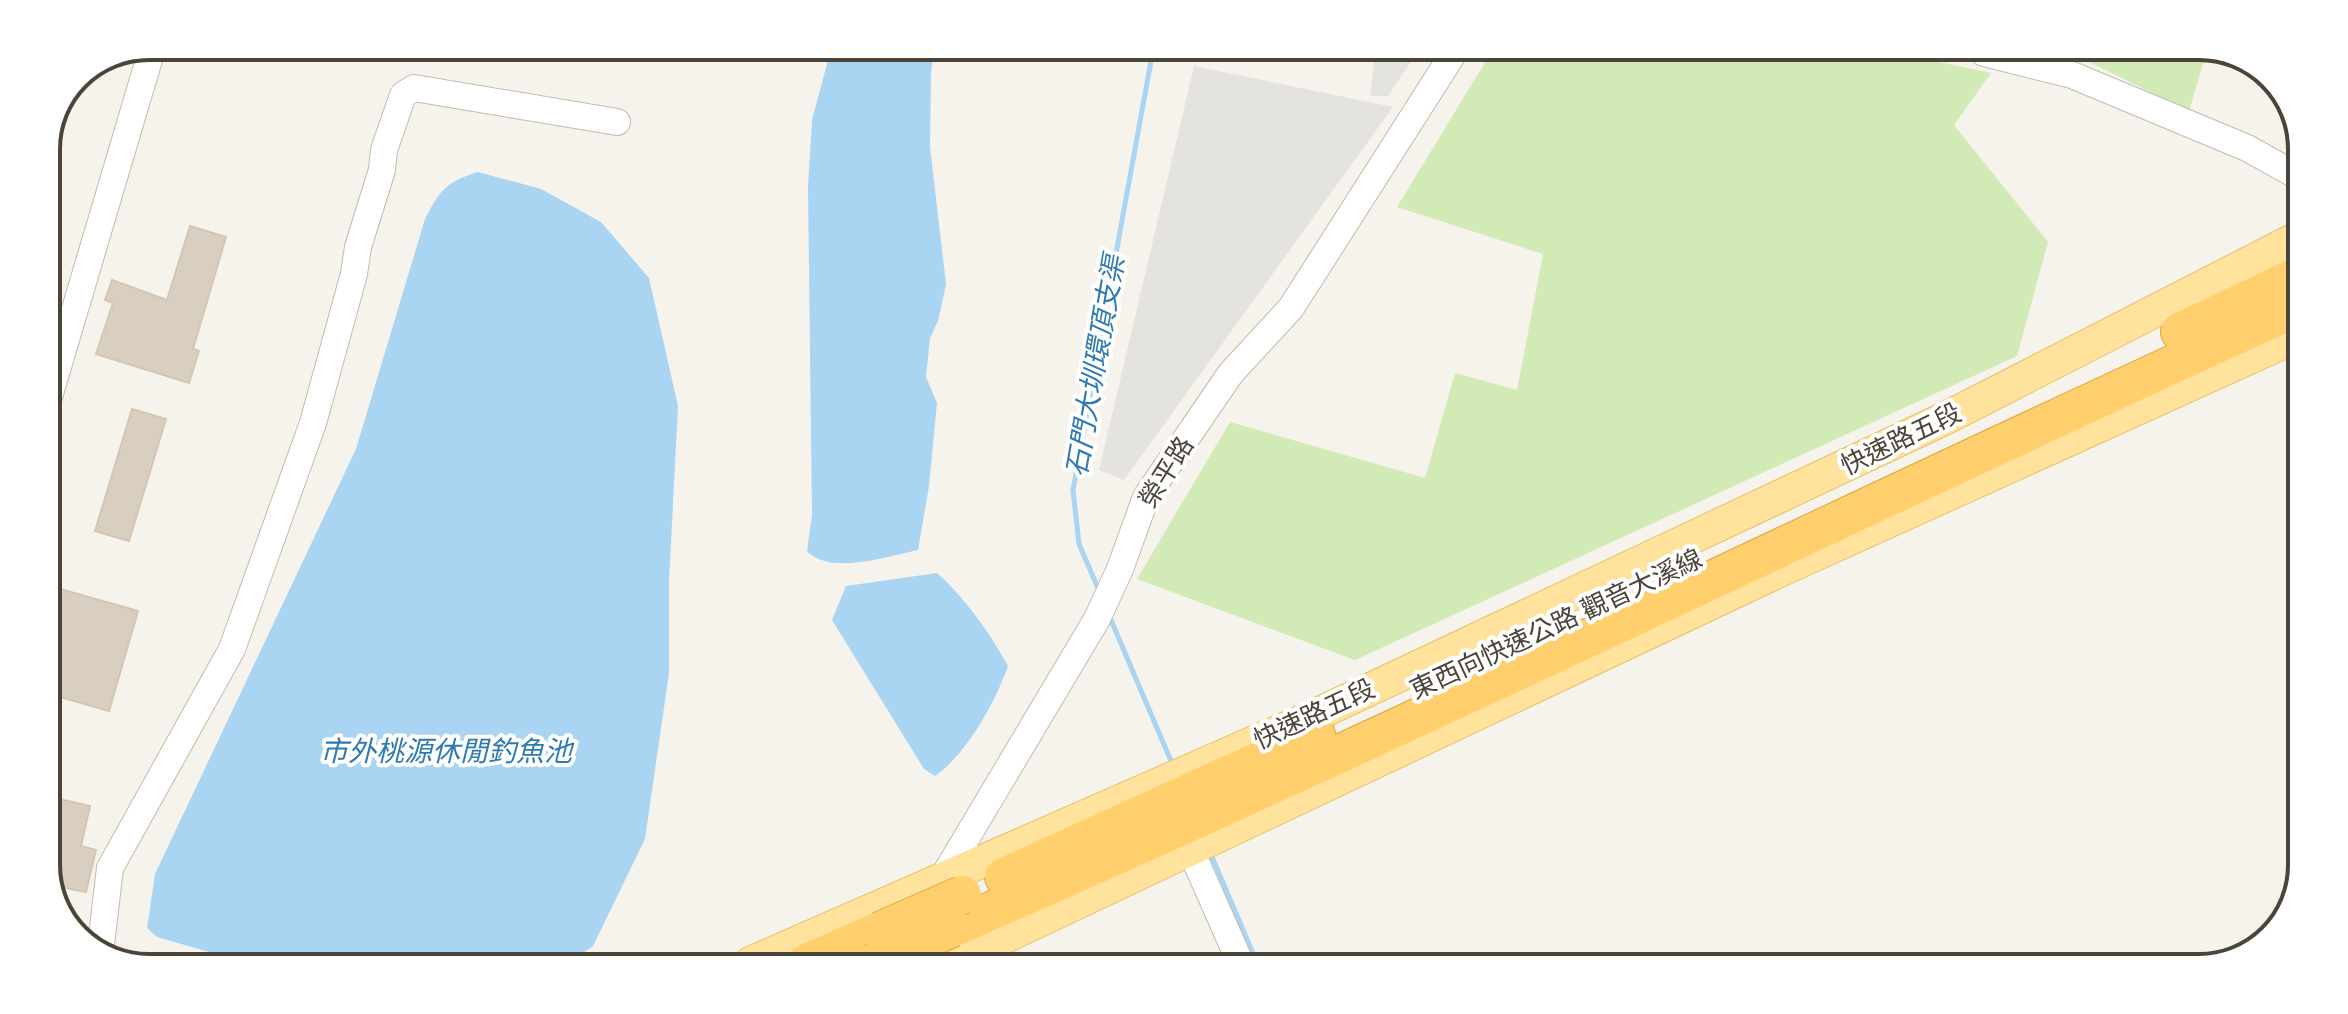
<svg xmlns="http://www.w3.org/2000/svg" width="2348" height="1014" viewBox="0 0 2348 1014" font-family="Montserrat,'Noto Sans TC',sans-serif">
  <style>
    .green { fill: #d2eab5 }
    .parking { fill: #e5e3e0 }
    .water { fill: #a9d4f2 }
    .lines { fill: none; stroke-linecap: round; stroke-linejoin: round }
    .stream { stroke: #a9d4f2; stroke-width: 5 }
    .building { fill: #d8cfc1; stroke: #d3c7b4; stroke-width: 2 }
    .minor-casing { stroke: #c2bbae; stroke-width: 28 }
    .major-casing { stroke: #e6c16a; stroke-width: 34 }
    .highway-casing { stroke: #e0a43c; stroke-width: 40 }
    .minor { stroke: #fff; stroke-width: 26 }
    .major { stroke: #ffe39c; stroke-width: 32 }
    .highway { stroke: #ffcf6e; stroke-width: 38 }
    .highway-bridge-casing { stroke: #e0a43c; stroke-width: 40; stroke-linecap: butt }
    .highway-bridge { stroke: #ffcf6e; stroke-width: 38 }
    .labels { text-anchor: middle; stroke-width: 8; stroke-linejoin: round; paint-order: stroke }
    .street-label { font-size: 26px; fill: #4b4439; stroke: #fff }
    .water-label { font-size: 28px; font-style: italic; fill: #2e7ab2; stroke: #fff }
    .rim { fill: none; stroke: #4b4439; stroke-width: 4 }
  </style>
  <rect width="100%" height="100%" fill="#f6f3ec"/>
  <path class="green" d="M1492 51 1893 52 1991 73 1954 125 2048 242 2017 356 1355 660 1137 579 1230 422 1425 478 1455 373 1517 390 1543 254 1397 207Z
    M2057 53 2206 54 2189 111 2087 61Z"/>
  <path class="parking" d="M1376 51H1418L1388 96H1370Z
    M1194 66 1393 107 1124 480 1099 470Z"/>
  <path class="water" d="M831 49H934L931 73 930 147 946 284 938 321 930 338 926 377 937 403 929 486 918 550C888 556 831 576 807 551L812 515 808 187 812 120Z
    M478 172 541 189 601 222 649 278 678 406 669 581V673L645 839 593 946 570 962 240 961 157 937 147 928 155 874 356 449 425 219C440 190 446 182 478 172Z
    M937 573C965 598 990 633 1008 666 996 701 966 755 935 776L924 769 832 620 846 586Z"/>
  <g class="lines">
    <path class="stream" d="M1100 593 1079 544 1073 490 1153 50
      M1108 613 1171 761
      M1212 857 1258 965"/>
  </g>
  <path class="building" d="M190 226 226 237 193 349 199 351 189 383 96 354 113 303 105 300 112 280 167 300Z
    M132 409 166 419 129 541 95 531Z
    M46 585 138 611 109 711 46 693Z
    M46 796 90 806 81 846 96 850 86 892 51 885 46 872Z"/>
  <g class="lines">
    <g class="minor-casing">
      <path id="minor" d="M1984 53 2072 75 2247 148 2301 178
        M46 407 153 46
        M1191 851 1241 964
        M939 884 1097 619 1120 569 1146 497 1231 373 1291 308 1455 51
        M100 953 110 868 232 649 313 423 354 274 358 247 382 170 384 150 403 95 414 88 617 122"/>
    </g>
    <g class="major-casing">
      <path id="major" d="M750 963 1307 719 1948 417 2301 236
        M950 963 1775 573 2300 335"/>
    </g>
    <g class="highway-casing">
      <path id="highway" d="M2180 332 2300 275
        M1004 877 1316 735
        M952 928C1406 730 1850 511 2300 306
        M807 963 880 931"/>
    </g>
    <use href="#minor" class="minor"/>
    <use href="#major" class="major"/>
    <use href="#highway" class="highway"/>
    <g class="highway-bridge-casing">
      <path id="highway-bridge" d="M880 931 962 895
        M873 963 952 928"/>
    </g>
    <use href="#highway-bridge" class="highway-bridge"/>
  </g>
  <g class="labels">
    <g class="street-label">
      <text transform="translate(1901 439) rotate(-26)" y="9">快速路五段</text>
      <text transform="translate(1166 472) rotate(-58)" y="9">榮平路</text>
      <text transform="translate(1556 624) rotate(-25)" y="9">東西向快速公路 觀音大溪線</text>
      <text transform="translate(1314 714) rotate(-25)" y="9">快速路五段</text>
    </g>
    <g class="water-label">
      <text transform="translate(1095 366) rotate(-80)" y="10">石門大圳環頂支渠</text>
      <text x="446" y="761">市外桃源休閒釣魚池</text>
    </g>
  </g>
  <path d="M0 0H2348V1014H0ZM149 60H2199A89 89 0 0 1 2288 149V865A89 89 0 0 1 2199 954H149A89 89 0 0 1 60 865V149A89 89 0 0 1 149 60Z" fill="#fff" fill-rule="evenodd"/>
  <path class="rim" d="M149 60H2199A89 89 0 0 1 2288 149V865A89 89 0 0 1 2199 954H149A89 89 0 0 1 60 865V149A89 89 0 0 1 149 60Z"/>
</svg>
